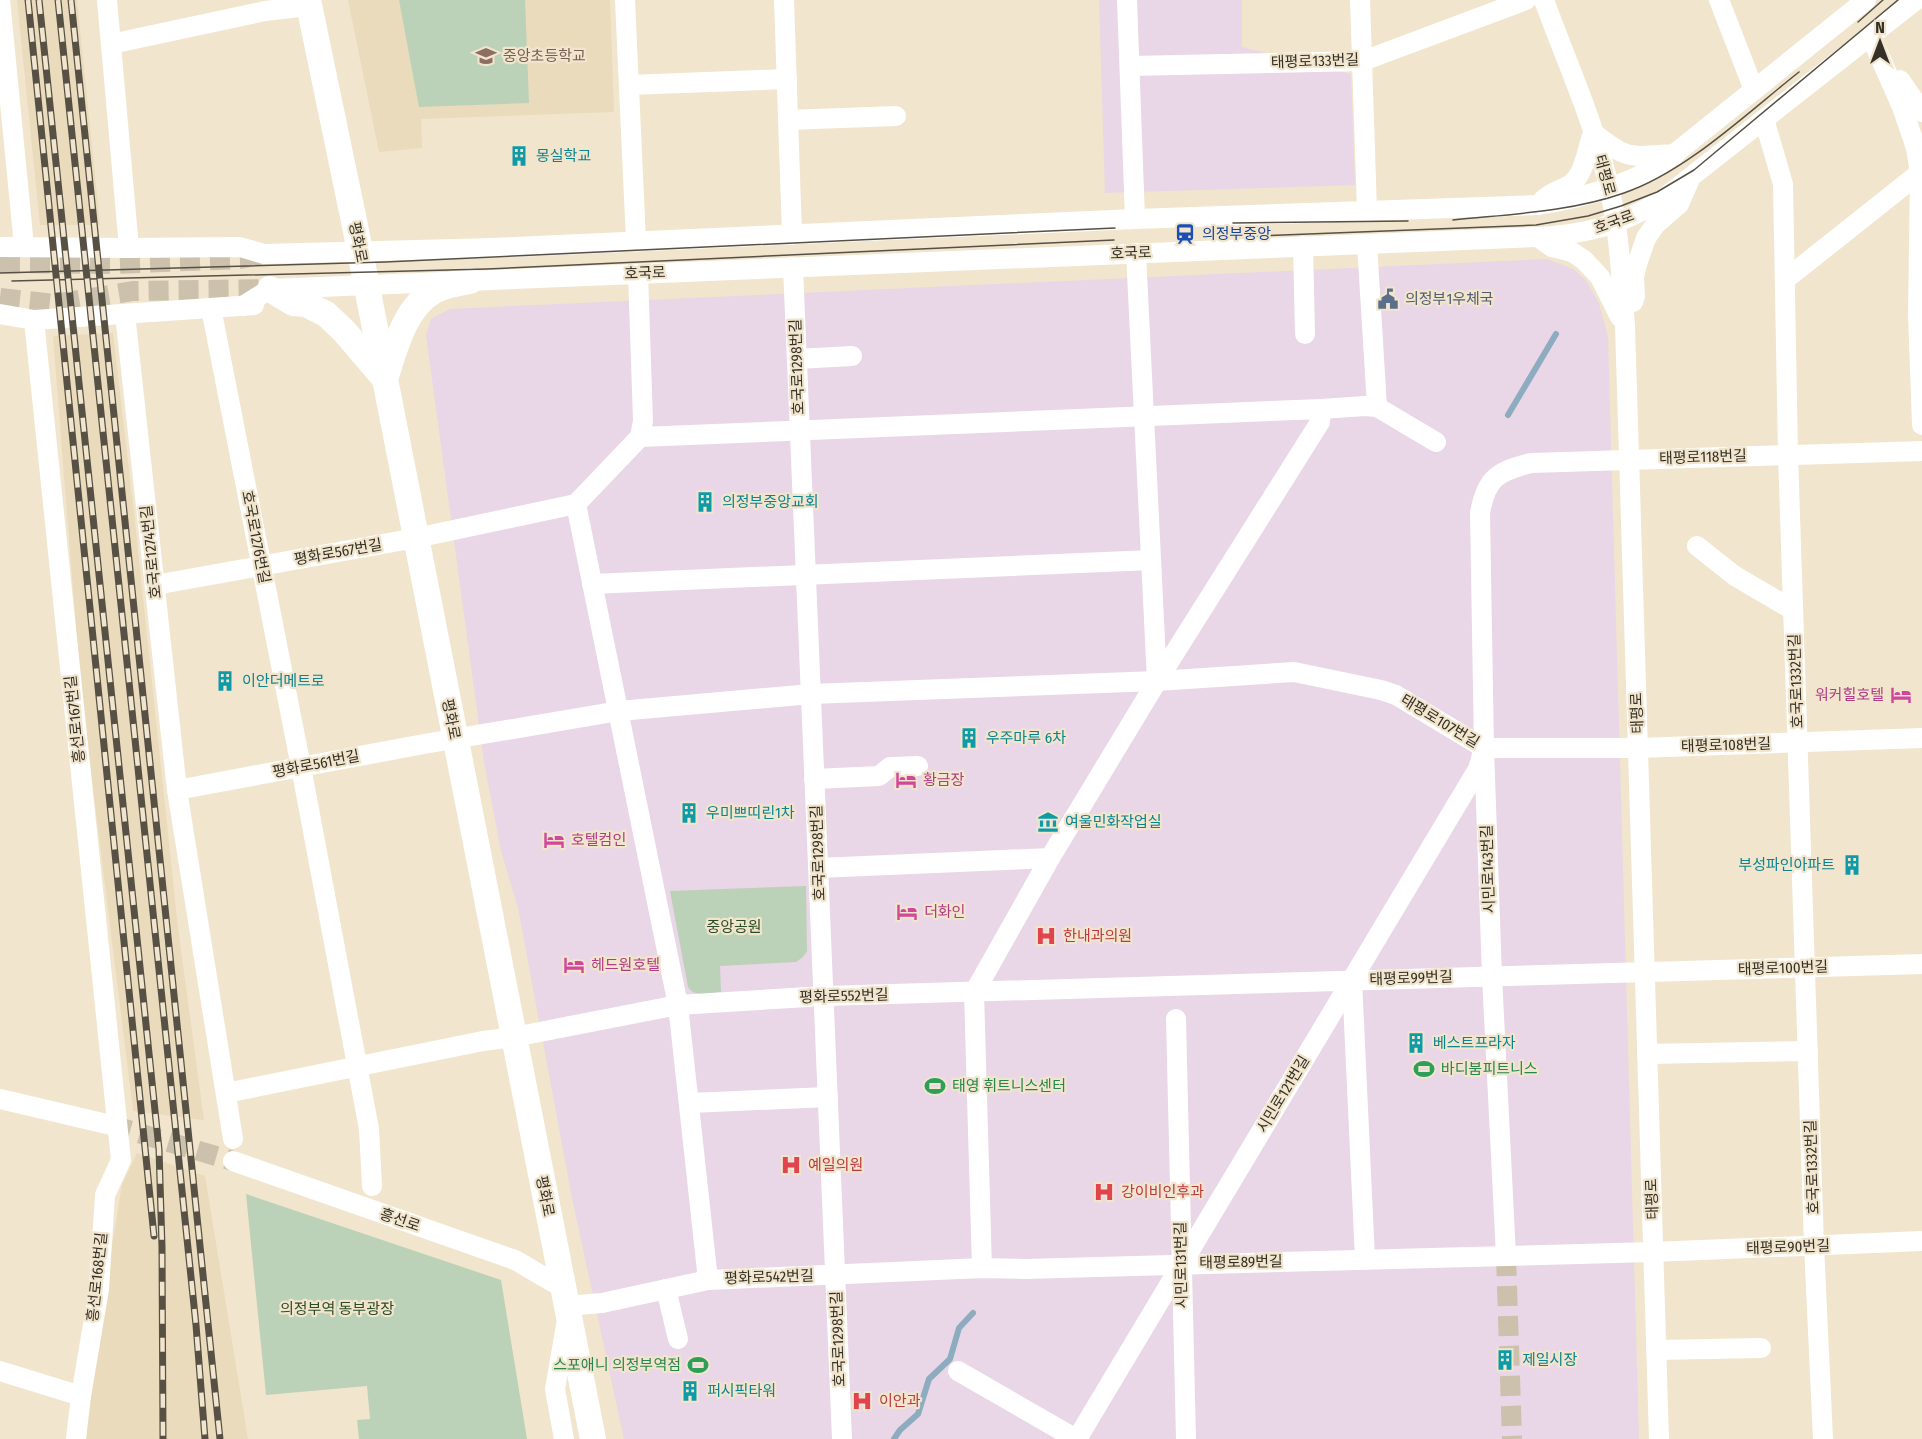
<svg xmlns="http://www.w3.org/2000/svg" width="1922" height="1439" font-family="'Fira Sans Condensed','Noto Sans KR',sans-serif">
<rect width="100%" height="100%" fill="#f1e5cd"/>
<g fill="#e9d6e6">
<polygon points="1099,0 1242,0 1242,47 1351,74 1355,185 1105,193"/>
<polygon points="1547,259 1573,269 1585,279 1599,303 1608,337 1639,1439 624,1439 572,1198 518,908 501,851 484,762 426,335 431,319 450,309"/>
</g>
<g fill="#e9dbbc">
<polygon points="17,0 77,0 100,225 40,225"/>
<polygon points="348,0 610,0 614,112 421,119 422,148 379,152"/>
<polygon points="113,333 134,512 178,928 204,1120 133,1111 81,691 53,336"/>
<polygon points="137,1153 205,1176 248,1439 84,1439 90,1381 122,1185"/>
</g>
<g fill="#bbd2b8">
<polygon points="399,0 525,0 529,103 419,107"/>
<path d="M806 886 807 951 803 957 796 962 720 966 721 992C710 993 695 998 688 987L670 891Z"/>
<polygon points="246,1194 501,1280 527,1439 359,1439 357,1420 370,1419 367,1386 266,1395"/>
</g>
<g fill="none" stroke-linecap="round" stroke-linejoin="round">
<g stroke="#8eacc0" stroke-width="6">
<polyline points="1508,415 1556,334"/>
<polyline points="894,1439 900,1430 918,1414 929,1379 950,1359 959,1328 973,1313"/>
</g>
<g stroke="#cbc1ac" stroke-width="20" stroke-dasharray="20 10" stroke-linecap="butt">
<polyline points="0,263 112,264 240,259 264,254"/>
<polyline points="0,298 55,304 133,291 270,289"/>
<polyline points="111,1125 233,1161"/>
<polyline points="1506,1256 1512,1439"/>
</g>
<g stroke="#fff" stroke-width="20">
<polyline points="0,0 24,246"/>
<polyline points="107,0 129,248"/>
<polyline points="625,0 636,241"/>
<polyline points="784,0 792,235"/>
<polyline points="1127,0 1135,219"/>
<polyline points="1360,0 1367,211"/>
<path d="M1544 0C1566 61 1597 128 1610 192 1620 235 1621 280 1625 325L1659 1439"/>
<polyline points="1719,0 1754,90"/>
<polyline points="1871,37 1902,107 1916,148 1920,173 1918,315 1922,425"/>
<polyline points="111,44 265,11 309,6"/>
<polyline points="1130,66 1363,61 1526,0"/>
<polyline points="1900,80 1922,112"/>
<polyline points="629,85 787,79"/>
<polyline points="1764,119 1783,184 1788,454 1814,1245 1823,1439"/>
<polyline points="788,120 896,116"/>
<path d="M1593 133C1608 143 1621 157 1641 156 1653 156 1663 153 1675 155"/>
<path d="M1543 200C1551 192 1562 190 1571 184 1585 174 1587 148 1593 133"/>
<polyline points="1538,237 1552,247 1572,252 1584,260 1600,277 1620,317"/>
<polyline points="1367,244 1377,407"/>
<polyline points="1303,246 1305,334"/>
<path d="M0 247 129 248 240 247 264 254 492 248 1135 219 1537 205C1582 198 1623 187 1663 163L1866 0"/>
<polyline points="1136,253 1157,681"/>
<polyline points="793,267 842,1439"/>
<polyline points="638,274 643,421 640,437"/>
<polyline points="1786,279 1922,171"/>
<polyline points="1633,302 1635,296 1634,277 1637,264 1646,238 1655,225 1679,204 1690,179"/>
<path d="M243 306 270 289 1538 237C1587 234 1618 226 1660 201L1916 0"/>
<polyline points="211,308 301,767 369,1129 372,1186"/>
<polyline points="0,314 34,320 254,305"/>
<polyline points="125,314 177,790 233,1139"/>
<polyline points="34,320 121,1160 105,1195 99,1289 81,1396 76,1439"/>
<polyline points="797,359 852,356"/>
<polyline points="576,504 678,1005 708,1280"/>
<polyline points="1697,546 1735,576 1793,610"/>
<polyline points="592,584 1151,560"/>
<polyline points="155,585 416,538 576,504 640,437 1321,409 1365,406 1377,407 1436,442"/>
<polyline points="814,779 879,776 890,767 918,766"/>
<polyline points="177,790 424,744 619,711 811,694 1157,681 1294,672 1381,690 1396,695 1484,748 1638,748 1922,738"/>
<polyline points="818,868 1050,858 1157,681 1320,422 1321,409"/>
<polyline points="1352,980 1365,1259"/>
<polyline points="1176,1019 1186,1439"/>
<polyline points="1647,1054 1808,1051"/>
<polyline points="226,1093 483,1041 514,1037 678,1005 824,996 1922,964"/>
<polyline points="0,1099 111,1125"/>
<polyline points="690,1103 828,1097"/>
<polyline points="233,1161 515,1260 563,1288"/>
<path d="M1506 1256 1492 976 1484 748 1480 513C1486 478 1498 471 1531 463L1922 451"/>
<polyline points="982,1268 974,993 1050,858"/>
<polyline points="666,1289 678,1339"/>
<polyline points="567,1306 602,1303 708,1280 982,1268 1025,1269 1653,1252 1922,1241"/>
<polyline points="1656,1350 1761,1348"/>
<polyline points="0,1371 81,1396"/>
<polyline points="958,1371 1076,1439"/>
<polyline points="564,1439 555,1389 567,1320"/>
<polyline points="1077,1439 1478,769 1482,755"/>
</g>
<g stroke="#fff" stroke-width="26">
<polyline points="308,0 354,221 593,1439"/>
<path d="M270 289 293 303 306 304 326 314 344 331 385 379C395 349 404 308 434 291 445 285 458 283 470 281"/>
</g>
<g stroke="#575145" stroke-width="1.5">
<polyline points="1858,22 1883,0"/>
<path d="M1453 220C1510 214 1570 212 1624 193 1686 172 1747 113 1799 72"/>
<polyline points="1233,223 1408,221"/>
<polyline points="1235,237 1536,225 1588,216 1621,206 1657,192 1694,170 1898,0"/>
<polyline points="0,273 385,262 1115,228"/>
<polyline points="12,281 487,269 1114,240"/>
</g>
<g stroke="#575145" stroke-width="7">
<g id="rail">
<polyline points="28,0 154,1236"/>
<polyline points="39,0 159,1149 162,1247 163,1439"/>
<polyline points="58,0 196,1325 205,1439"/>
<polyline points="71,0 220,1439"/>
</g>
</g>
<use href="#rail" stroke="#f1e5cd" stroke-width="4.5" stroke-dasharray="14" stroke-linecap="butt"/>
</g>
<defs>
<g id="school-bare" transform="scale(1.62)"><path d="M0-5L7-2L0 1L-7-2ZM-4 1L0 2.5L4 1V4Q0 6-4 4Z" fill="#8d6e63" stroke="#f1e5cd" stroke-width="2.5" paint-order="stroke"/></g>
<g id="building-bare" transform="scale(1.62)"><path d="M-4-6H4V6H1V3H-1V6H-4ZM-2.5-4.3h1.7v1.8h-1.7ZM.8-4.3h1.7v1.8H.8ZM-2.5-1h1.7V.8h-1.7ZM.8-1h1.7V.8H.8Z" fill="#0f9aa8" stroke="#f1e5cd" stroke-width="2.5" paint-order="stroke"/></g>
<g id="station-bare" transform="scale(1.62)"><path d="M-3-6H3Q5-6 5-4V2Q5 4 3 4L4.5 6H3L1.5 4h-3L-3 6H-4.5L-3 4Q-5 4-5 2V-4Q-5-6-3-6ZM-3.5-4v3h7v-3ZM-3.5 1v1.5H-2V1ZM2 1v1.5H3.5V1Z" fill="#1a4fb4" stroke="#f1e5cd" stroke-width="2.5" paint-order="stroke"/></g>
<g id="civic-bare" transform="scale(1.62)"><path d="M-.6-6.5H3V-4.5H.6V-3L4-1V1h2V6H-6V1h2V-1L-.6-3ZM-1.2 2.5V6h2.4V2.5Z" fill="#5c6f8a" stroke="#f1e5cd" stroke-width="2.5" paint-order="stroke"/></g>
<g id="hotel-bare" transform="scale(1.62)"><path d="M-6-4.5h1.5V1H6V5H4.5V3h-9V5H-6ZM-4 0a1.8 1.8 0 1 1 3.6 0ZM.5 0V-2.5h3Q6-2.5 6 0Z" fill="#d1479c" stroke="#f1e5cd" stroke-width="2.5" paint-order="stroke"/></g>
<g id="museum-bare" transform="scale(1.62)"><path d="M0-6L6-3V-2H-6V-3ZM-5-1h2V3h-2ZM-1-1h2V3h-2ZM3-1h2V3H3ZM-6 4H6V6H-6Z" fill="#0f9aa8" stroke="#f1e5cd" stroke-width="2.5" paint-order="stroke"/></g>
<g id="hospital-bare" transform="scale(1.62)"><path d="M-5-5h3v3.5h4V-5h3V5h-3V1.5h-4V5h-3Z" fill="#e0444e" stroke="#f1e5cd" stroke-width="2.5" paint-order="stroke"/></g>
<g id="stadium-bare" transform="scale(1.62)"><path d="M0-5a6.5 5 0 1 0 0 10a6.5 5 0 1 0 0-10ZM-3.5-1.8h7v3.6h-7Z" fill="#2e9e5b" stroke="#f1e5cd" stroke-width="2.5" paint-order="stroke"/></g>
</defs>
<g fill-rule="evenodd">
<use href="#school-bare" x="486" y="56"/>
<use href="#building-bare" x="519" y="156"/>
<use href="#station-bare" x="1185" y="234"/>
<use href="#civic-bare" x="1388" y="299"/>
<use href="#building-bare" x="705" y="502"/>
<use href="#building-bare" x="225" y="681"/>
<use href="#hotel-bare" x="1901" y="695"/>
<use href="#building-bare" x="969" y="738"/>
<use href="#hotel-bare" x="906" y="780"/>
<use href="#building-bare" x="689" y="813"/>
<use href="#museum-bare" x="1048" y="822"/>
<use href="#hotel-bare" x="554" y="840"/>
<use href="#building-bare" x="1852" y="865"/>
<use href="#hotel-bare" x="907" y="912"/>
<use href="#hospital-bare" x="1046" y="936"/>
<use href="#hotel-bare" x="574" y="965"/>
<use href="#building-bare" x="1416" y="1043"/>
<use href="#stadium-bare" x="1424" y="1069"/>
<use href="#stadium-bare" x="935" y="1086"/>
<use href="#hospital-bare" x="791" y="1165"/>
<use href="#hospital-bare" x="1104" y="1192"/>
<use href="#building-bare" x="1505" y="1360"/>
<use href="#stadium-bare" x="698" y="1365"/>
<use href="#building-bare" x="690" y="1391"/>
<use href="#hospital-bare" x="862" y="1401"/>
</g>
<g text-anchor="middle" stroke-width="4.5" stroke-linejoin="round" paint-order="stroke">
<g font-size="15" fill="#785e54" stroke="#f1e5cd" text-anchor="start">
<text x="503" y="61">중앙초등학교</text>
</g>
<g font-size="15" fill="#343026" stroke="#f1e5cd">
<text transform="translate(1315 61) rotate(-2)" y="5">태평로133번길</text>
<text transform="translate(1605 175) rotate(75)" y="5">태평로</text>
<text transform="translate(1614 222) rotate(-20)" y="5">호국로</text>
<text transform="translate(358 242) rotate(79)" y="5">평화로</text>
<text transform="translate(1131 253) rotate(-2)" y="5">호국로</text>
<text transform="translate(645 273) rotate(-2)" y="5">호국로</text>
<text transform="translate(797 367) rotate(-92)" y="5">호국로1298번길</text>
<text transform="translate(1703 457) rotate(-2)" y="5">태평로118번길</text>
<text transform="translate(256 537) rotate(79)" y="5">호국로1276번길</text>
<text transform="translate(151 552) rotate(-96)" y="5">호국로1274번길</text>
<text transform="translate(338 552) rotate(-10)" y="5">평화로567번길</text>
<text transform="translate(1796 681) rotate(-92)" y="5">호국로1332번길</text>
<text transform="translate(1637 713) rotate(-92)" y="5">태평로</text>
<text transform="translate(75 719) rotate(-96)" y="5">흥선로167번길</text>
<text transform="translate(451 719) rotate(79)" y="5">평화로</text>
<text transform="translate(1440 721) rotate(31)" y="5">태평로107번길</text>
<text transform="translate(1726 745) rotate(-2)" y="5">태평로108번길</text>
<text transform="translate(316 764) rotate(-11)" y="5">평화로561번길</text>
<text transform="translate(818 853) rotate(-92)" y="5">호국로1298번길</text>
<text transform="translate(1488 869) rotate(-92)" y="5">시민로143번길</text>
<text transform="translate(1783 968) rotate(-2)" y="5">태평로100번길</text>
<text transform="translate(1411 978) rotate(-2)" y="5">태평로99번길</text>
<text transform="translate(844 996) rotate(-2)" y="5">평화로552번길</text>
<text transform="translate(1283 1094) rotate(-59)" y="5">시민로121번길</text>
<text transform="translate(1812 1167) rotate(-92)" y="5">호국로1332번길</text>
<text transform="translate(545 1196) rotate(79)" y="5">평화로</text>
<text transform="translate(1652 1199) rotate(-92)" y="5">태평로</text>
<text transform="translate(400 1220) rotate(19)" y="5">흥선로</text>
<text transform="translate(1788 1247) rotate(-2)" y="5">태평로90번길</text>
<text transform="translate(1241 1262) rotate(-1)" y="5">태평로89번길</text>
<text transform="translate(1181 1265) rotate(-91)" y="5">시민로131번길</text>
<text transform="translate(97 1277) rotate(-84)" y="5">흥선로168번길</text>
<text transform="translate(769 1277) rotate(-2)" y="5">평화로542번길</text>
<text transform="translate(838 1339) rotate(-92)" y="5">호국로1298번길</text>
</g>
<g font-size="15" fill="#0d838f" stroke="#f1e5cd" text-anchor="start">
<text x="536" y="161">몽실학교</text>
<text x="722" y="507">의정부중앙교회</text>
<text x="242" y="686">이안더메트로</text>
<text x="986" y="743">우주마루 6차</text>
<text x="706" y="818">우미쁘띠린1차</text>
<text x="1065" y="827">여울민화작업실</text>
<text x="1835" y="870" text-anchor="end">부성파인아파트</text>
<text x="1433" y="1048">베스트프라자</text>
<text x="1522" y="1365">제일시장</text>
<text x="707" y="1396">퍼시픽타워</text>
</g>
<g font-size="15" fill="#164399" stroke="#f1e5cd" text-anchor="start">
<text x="1202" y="239">의정부중앙</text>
</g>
<g font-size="15" fill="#4e5e75" stroke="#f1e5cd" text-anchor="start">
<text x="1405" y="304">의정부1우체국</text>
</g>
<g font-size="15" fill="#b23c85" stroke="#f1e5cd" text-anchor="start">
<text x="1884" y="700" text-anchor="end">워커힐호텔</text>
<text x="923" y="785">황금장</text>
<text x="571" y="845">호텔컴인</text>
<text x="924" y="917">더화인</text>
<text x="591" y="970">헤드원호텔</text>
</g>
<g font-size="15" fill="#2a4c26" stroke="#f1e5cd">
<text x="734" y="932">중앙공원</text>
<text x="337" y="1314">의정부역 동부광장</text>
</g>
<g font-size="15" fill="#be3a42" stroke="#f1e5cd" text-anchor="start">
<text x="1063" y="941">한내과의원</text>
<text x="808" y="1170">예일의원</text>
<text x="1121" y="1197">강이비인후과</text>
<text x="879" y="1406">이안과</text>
</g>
<g font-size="15" fill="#27864d" stroke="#f1e5cd" text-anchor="start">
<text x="1441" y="1074">바디붐피트니스</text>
<text x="952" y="1091">태영 휘트니스센터</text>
<text x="681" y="1370" text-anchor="end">스포애니 의정부역점</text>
</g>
</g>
<g transform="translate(1880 42)" stroke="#f1e5cd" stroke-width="4.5" paint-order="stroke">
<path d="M0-4.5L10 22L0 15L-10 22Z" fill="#343026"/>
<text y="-9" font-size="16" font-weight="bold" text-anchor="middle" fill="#343026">N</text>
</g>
</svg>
